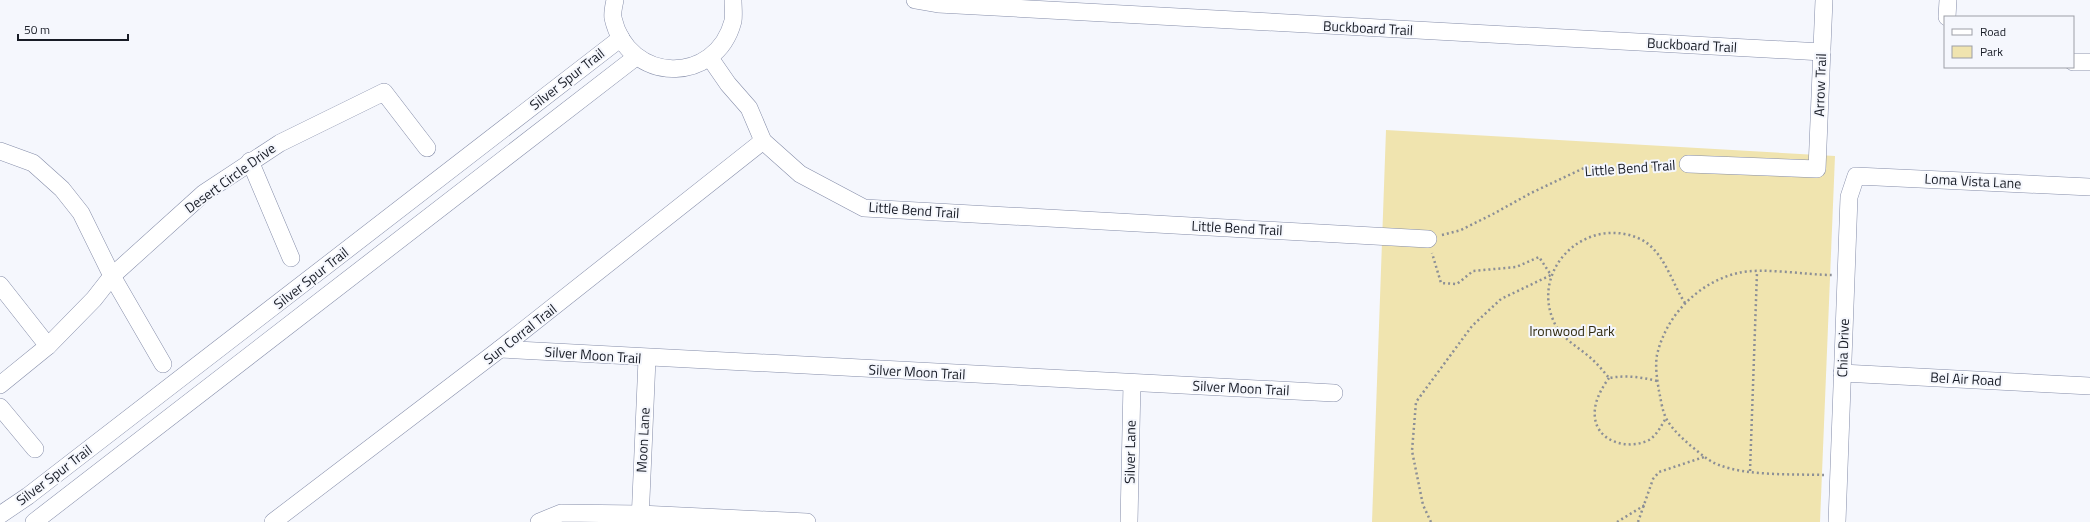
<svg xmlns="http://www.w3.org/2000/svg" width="2090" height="522" font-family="'Titillium Web',sans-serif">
<rect width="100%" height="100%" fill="#f5f7fd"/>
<polygon fill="#f0e4af" points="1386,130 1835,156 1820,522 1372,522"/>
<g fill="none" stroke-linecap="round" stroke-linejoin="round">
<g stroke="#858da9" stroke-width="18">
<g id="minor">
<path d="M615 0C614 5 612 13 613 18 628 84 716 86 733 21 734 15 733 7 733 0"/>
<polyline points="915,0 938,4 1822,52"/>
<polyline points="1947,17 1948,0"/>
<polyline points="710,58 728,84 749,108 763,141 800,174 864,208 1428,239"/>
<polyline points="2073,62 2090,62"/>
<polyline points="0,151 33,163 62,189 81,213 112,276 163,364"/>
<polyline points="250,161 291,258"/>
<polyline points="1688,164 1817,169 1824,0"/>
<polyline points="0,285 48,346"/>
<polyline points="500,349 1334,393"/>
<polyline points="1842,373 2090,386"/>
<polyline points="0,385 48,346 94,299 112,276 204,193 280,143 384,92 427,148"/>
<polyline points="0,407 35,449"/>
<polyline points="0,515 28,496 621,38"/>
<polyline points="34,522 636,57"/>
<polyline points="273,522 500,349 763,141"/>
<polyline points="539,522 561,513 640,514 807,522"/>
<polyline points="640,522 647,359"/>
<polyline points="1129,522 1132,383"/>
<polyline points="1837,522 1849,197 1856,176 2090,187"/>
</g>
</g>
<g stroke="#8c8f96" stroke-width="2.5" stroke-dasharray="2 3" stroke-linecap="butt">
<polyline points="1442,235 1461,230 1493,214 1531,193 1584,168 1674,166"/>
<path d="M1609 378C1601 389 1593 403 1595 418 1598 443 1630 450 1649 440 1657 435 1661 426 1666 418"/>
<path d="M1657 381C1641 377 1626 375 1609 378 1605 373 1600 367 1595 362 1581 348 1562 340 1554 322 1530 269 1585 216 1638 238 1664 249 1671 282 1685 303"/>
<polyline points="1750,471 1757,272"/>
<path d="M1824 475C1793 474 1747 476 1719 465 1708 461 1700 453 1691 446 1682 438 1673 430 1667 420 1662 411 1661 400 1659 391 1657 379 1655 366 1657 355 1666 315 1699 282 1738 273 1762 267 1806 275 1832 275"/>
<polyline points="1431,522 1423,505 1412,451 1416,402 1472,326 1501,299 1551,275 1539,257 1516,267 1473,271 1457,284 1441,283 1432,253"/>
<polyline points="1617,522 1645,505"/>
<polyline points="1638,522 1653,479 1659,472 1704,457"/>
</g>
<use href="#minor" stroke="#fff" stroke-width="17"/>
</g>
<g text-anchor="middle" stroke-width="4" stroke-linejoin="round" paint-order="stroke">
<g font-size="14" fill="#181c26" stroke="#f5f7fd">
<text transform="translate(1368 28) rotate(3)" y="5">Buckboard Trail</text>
<text transform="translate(1692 45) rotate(3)" y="5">Buckboard Trail</text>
<text transform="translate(567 79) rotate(-38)" y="5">Silver Spur Trail</text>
<text transform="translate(1820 85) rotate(-88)" y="5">Arrow Trail</text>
<text transform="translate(1630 168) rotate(-4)" y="5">Little Bend Trail</text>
<text transform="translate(230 178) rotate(-36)" y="5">Desert Circle Drive</text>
<text transform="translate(1973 181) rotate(3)" y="5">Loma Vista Lane</text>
<text transform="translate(914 210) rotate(4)" y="5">Little Bend Trail</text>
<text transform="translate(1237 228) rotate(3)" y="5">Little Bend Trail</text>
<text transform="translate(311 278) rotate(-38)" y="5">Silver Spur Trail</text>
<text transform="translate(520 334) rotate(-38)" y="5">Sun Corral Trail</text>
<text transform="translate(1843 348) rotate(-88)" y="5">Chia Drive</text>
<text transform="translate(593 355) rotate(4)" y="5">Silver Moon Trail</text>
<text transform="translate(917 372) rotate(3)" y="5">Silver Moon Trail</text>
<text transform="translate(1966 379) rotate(3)" y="5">Bel Air Road</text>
<text transform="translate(1241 388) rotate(3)" y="5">Silver Moon Trail</text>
<text transform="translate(643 440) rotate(-87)" y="5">Moon Lane</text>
<text transform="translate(1130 452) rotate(-89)" y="5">Silver Lane</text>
<text transform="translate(54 475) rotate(-37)" y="5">Silver Spur Trail</text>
</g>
<g font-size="14" fill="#302a10" stroke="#f5f7fd">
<text x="1572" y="336">Ironwood Park</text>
</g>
</g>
<rect x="1944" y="16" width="130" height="52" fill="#f5f7fd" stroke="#9d9fa7"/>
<rect x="1952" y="29" width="20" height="6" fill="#ffffff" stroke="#9d9fa7"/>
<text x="1980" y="36" font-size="12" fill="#181c26">Road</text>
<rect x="1952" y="46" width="20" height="12" fill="#f0e4af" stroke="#9d9fa7"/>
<text x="1980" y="56" font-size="12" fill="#181c26">Park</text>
<path d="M18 34v6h110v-6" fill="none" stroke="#181c26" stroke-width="2"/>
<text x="24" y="34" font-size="12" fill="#181c26" stroke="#f5f7fd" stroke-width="3" paint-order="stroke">50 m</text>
</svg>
